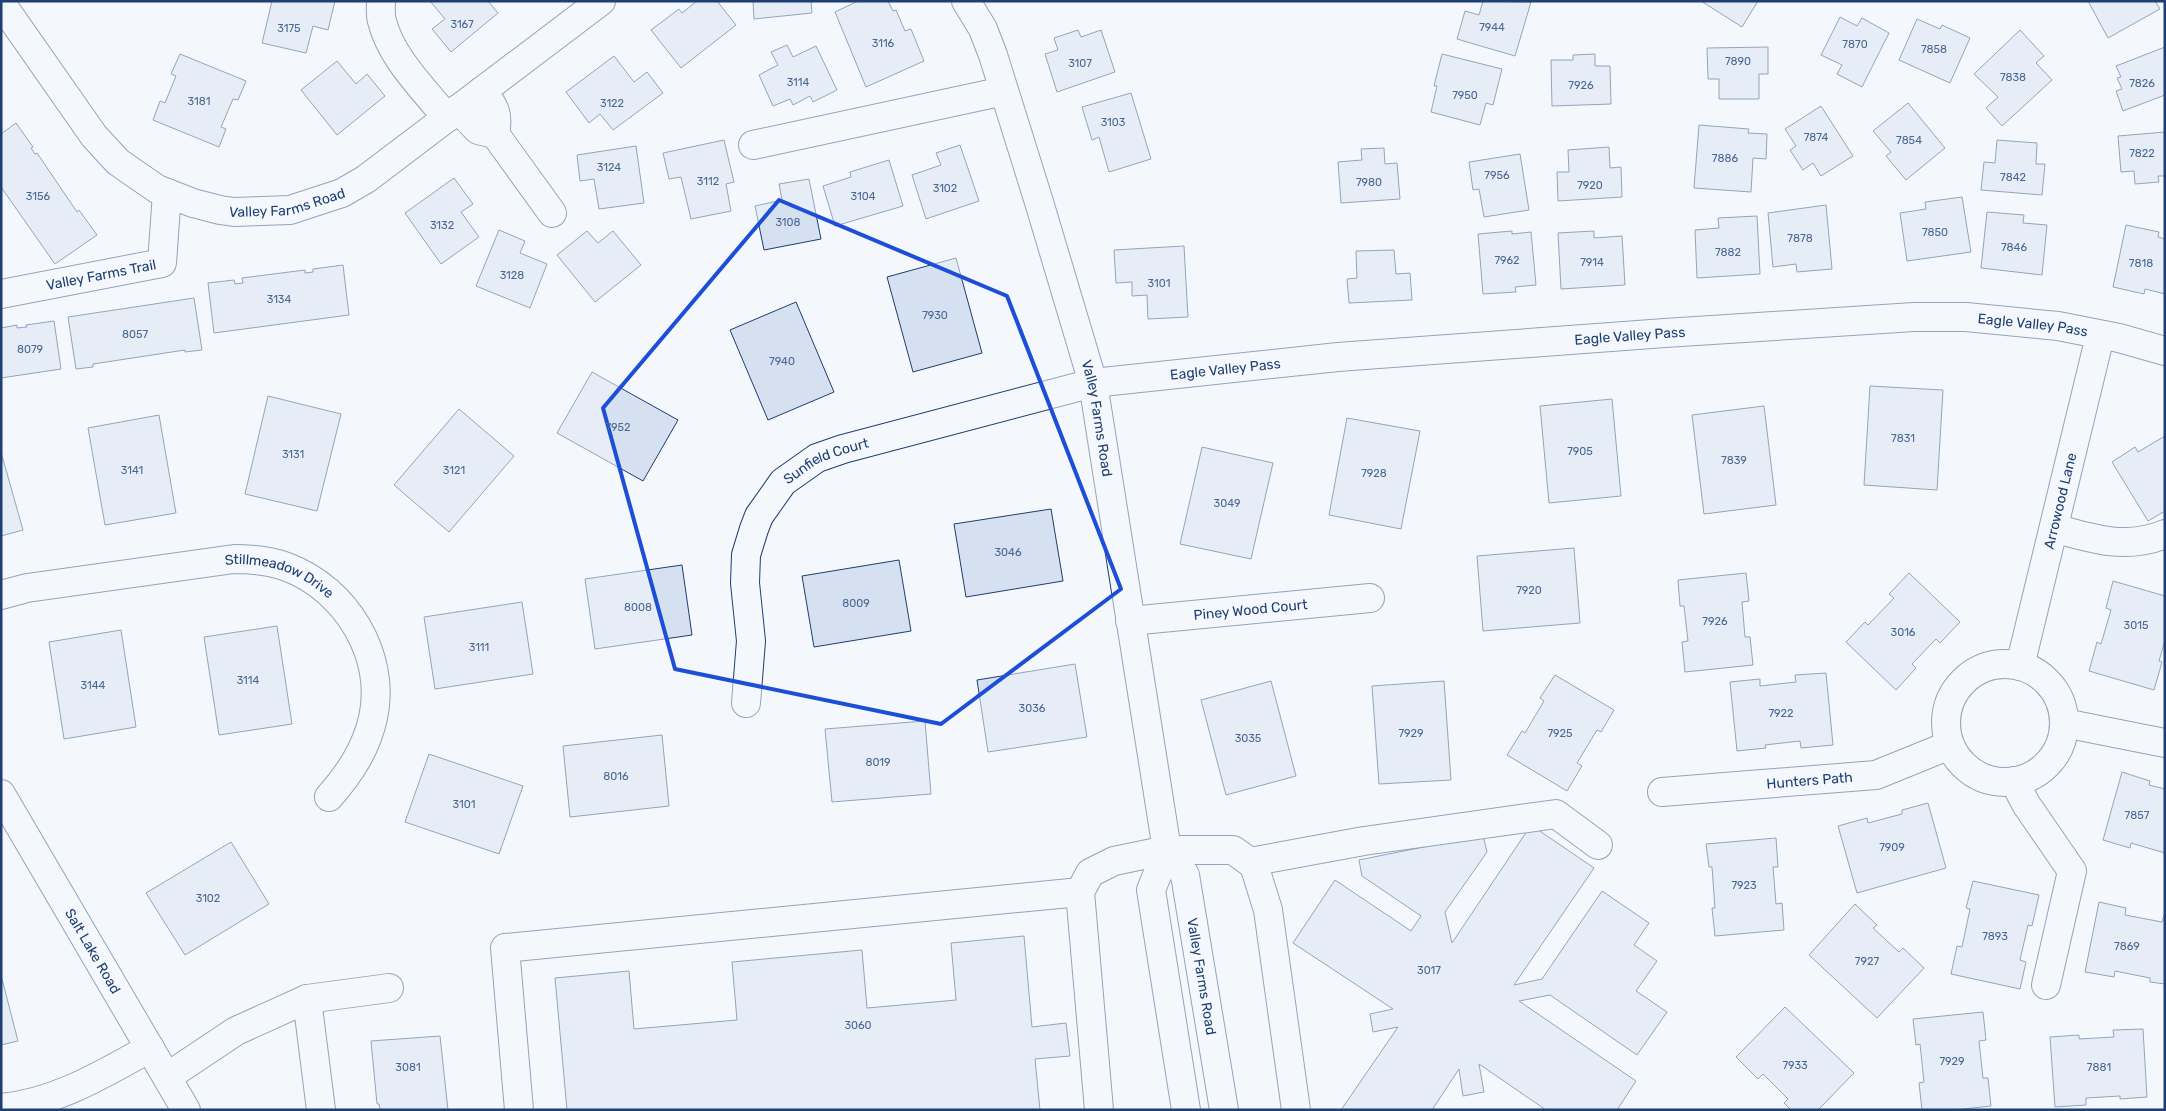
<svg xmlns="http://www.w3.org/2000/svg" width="2166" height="1111" font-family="Rubik,sans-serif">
<rect width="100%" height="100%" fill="#f4f7fb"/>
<g fill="#d5e0f0" stroke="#1d3f73">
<polygon points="272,1 335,1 328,30 313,26 306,53 262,43"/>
<polygon points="430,1 488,1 498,13 451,52 432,29 445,19"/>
<polygon points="697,1 717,1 736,25 681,68 651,30 679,9 682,13"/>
<polygon points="753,1 811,1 812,13 754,19"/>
<polygon points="858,1 888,1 893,11 896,10 905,31 911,29 924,61 866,87 835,12"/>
<polygon points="1483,1 1531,2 1515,56 1457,39 1465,11 1479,15"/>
<polygon points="1701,1 1758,1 1742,27"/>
<polygon points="2088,1 2155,1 2160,9 2108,38"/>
<polygon points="1840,17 1857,26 1862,18 1889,33 1862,87 1837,74 1842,65 1821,55"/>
<polygon points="1917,19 1940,29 1942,25 1970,38 1950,83 1899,60"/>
<polygon points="1078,30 1081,37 1101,30 1115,72 1057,92 1045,54 1058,50 1054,38"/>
<polygon points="2020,30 2044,56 2036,63 2052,80 2002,126 1986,108 1998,97 1974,74"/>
<polygon points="787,45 793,57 816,46 837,90 813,102 810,96 793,105 790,99 773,106 759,75 778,65 771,52"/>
<polygon points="1768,47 1768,74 1759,74 1759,99 1719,99 1719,79 1708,79 1707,48"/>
<polygon points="2165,47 2165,95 2123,111 2116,91 2122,89 2117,78 2121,77 2116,66"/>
<polygon points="180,54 246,81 238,100 233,99 221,127 226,129 219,147 153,120 160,101 165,103 176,76 171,74"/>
<polygon points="1442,54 1502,69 1493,105 1486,103 1480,125 1431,112 1437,86 1434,86"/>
<polygon points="1595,54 1595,66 1610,66 1611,104 1552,106 1551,60 1573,60 1573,55"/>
<polygon points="614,56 634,82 647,72 663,93 613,130 600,114 589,123 566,92"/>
<polygon points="337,61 356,84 367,74 385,96 337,135 301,90"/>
<polygon points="1131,93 1151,159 1109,172 1099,137 1092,140 1082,107"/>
<polygon points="1908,103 1945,148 1906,180 1886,156 1891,152 1873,131"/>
<polygon points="1821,106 1853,156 1821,176 1813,163 1803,170 1790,150 1796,146 1785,129"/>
<polygon points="16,123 33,147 31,148 35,154 37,153 77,212 79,210 97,235 55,264 1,187 1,134"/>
<polygon points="1699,125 1749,129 1748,133 1767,134 1766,159 1753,158 1751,192 1694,188"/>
<polygon points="2165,132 2165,176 2158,176 2159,182 2135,184 2134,171 2121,172 2118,136"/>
<polygon points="724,140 734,182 726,184 731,211 691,219 681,177 669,179 663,153"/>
<polygon points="1997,140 2037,143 2036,164 2045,164 2042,195 1981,190 1984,162 1995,163"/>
<polygon points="960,145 979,201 926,219 912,175 941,165 936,153"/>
<polygon points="636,146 644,203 599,209 594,179 580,181 577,155"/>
<polygon points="1609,147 1610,168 1621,167 1622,197 1558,201 1557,172 1569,172 1568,150"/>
<polygon points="1384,148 1385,164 1397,163 1400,199 1341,203 1338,162 1362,160 1361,149"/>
<polygon points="1520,154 1529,210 1484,217 1479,189 1473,190 1469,162"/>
<polygon points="889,160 903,206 835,226 823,186 851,177 850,172"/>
<polygon points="454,178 473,204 461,212 479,237 441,264 405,213"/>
<polygon points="809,179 821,239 764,250 755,206 782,200 779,184"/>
<polygon points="1962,197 1971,252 1907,261 1900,213 1926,209 1925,202"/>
<polygon points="1826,205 1832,269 1797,272 1796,264 1773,267 1768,213"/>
<polygon points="1987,212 2024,215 2023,223 2047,225 2042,275 1981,268"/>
<polygon points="1757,216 1760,274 1697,278 1695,230 1719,228 1718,218"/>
<polygon points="2126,225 2159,232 2158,237 2165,239 2165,294 2145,289 2144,294 2113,287"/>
<polygon points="499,230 525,241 520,253 547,264 530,308 476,286"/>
<polygon points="587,231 598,243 613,231 641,265 595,302 557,255"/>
<polygon points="1512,231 1512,234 1531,232 1536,285 1515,287 1516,292 1483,294 1478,234"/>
<polygon points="1594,231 1594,238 1622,236 1625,285 1561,289 1558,233"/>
<polygon points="1184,246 1188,317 1148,319 1147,295 1132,296 1132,282 1116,283 1114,250"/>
<polygon points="1394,250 1396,274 1410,273 1412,300 1349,303 1347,279 1357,278 1356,251"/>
<polygon points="956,258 982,353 913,372 887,277"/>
<polygon points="343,265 349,315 214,333 208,283 234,280 235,284 243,283 242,278 305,270 305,273 313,272 313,269"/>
<polygon points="194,298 202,350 185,352 185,350 93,364 93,367 76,369 68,317"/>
<polygon points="796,302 834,392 768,420 730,330"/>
<polygon points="54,321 61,369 1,378 1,328 17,325 17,328 27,327 26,325"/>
<polygon points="592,372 678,420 643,481 557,433"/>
<polygon points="1870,386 1943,390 1937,490 1864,485"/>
<polygon points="268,396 341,414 317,511 245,494"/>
<polygon points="1612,399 1621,496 1549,503 1540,406"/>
<polygon points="1764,406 1776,505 1704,514 1692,415"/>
<polygon points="459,409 514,456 449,532 394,485"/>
<polygon points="159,415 176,513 105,525 88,428"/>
<polygon points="1347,418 1420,431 1401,529 1329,515"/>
<polygon points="2165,436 2165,511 2148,521 2112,462 2135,447 2138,452"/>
<polygon points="1202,447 1273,463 1251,559 1180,544"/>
<polygon points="1,452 23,530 1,536"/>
<polygon points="1051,509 1063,581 966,597 954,524"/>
<polygon points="1574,548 1580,623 1483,631 1477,556"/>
<polygon points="899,560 911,631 814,647 802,576"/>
<polygon points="682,565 692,635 595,649 585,579"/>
<polygon points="1746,573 1749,601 1742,602 1745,637 1750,637 1753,665 1685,672 1682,642 1688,641 1684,606 1680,606 1678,580"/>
<polygon points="1909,573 1960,622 1940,643 1936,639 1912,664 1916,668 1896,690 1846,642 1865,622 1868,625 1894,598 1889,594"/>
<polygon points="2113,581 2165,596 2165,640 2159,661 2162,662 2154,690 2089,671 2097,642 2101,644 2111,610 2106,608"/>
<polygon points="522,602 533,674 435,689 424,617"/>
<polygon points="277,626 292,724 219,735 204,637"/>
<polygon points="121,630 136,727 64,739 49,642"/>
<polygon points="1075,664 1087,737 988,752 977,680"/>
<polygon points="1826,673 1833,745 1801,748 1800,741 1765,745 1766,748 1737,751 1730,682 1760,679 1760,686 1796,682 1795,675"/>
<polygon points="1555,675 1614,710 1601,732 1597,730 1577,763 1582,766 1567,791 1507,755 1522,731 1525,733 1544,701 1540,698"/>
<polygon points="1271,681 1296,776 1226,795 1201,700"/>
<polygon points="1444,681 1451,780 1379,784 1372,686"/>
<polygon points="925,721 931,794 832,802 825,729"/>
<polygon points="662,735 669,806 570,817 563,746"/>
<polygon points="429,754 523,786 499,854 405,822"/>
<polygon points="2122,772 2150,781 2149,785 2165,789 2165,853 2131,843 2130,848 2103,840"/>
<polygon points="1928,803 1946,868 1857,893 1838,826 1867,818 1868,823 1902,814 1902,810"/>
<polygon points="1531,825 1594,868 1514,985 1542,979 1602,891 1649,923 1634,945 1657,961 1636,991 1667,1012 1637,1055 1550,995 1519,1001 1636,1081 1617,1110 1546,1110 1479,1064 1484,1092 1463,1096 1459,1069 1432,1110 1341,1110 1398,1027 1373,1032 1370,1014 1393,1009 1293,943 1335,880 1411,931 1421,916 1362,876 1359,860 1483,835 1487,852 1445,912 1452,943"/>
<polygon points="1776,838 1778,867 1773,867 1776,904 1782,903 1784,930 1715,936 1712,908 1715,908 1712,867 1709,867 1706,844"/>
<polygon points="231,842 269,904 185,955 146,893"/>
<polygon points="1973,881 2039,895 2032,926 2028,925 2020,960 2026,962 2020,989 1951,974 1957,946 1962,947 1970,909 1966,908"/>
<polygon points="2099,902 2126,908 2125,915 2162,922 2165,912 2165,984 2150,982 2150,978 2115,971 2114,977 2085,972"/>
<polygon points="1855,904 1877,925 1873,928 1899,952 1903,948 1924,968 1877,1018 1809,955"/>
<polygon points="1024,936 1032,1027 1066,1023 1070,1056 1035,1059 1040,1110 567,1110 555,978 629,971 634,1029 737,1020 732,962 862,950 867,1008 956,1000 951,943"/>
<polygon points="1,975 18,1041 1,1045"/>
<polygon points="1785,1007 1854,1073 1818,1110 1791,1110 1784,1103 1788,1099 1763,1074 1758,1079 1736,1057"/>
<polygon points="1983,1012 1986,1040 1979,1041 1983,1078 1988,1078 1991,1106 1954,1110 1922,1110 1919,1083 1924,1082 1920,1044 1916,1045 1913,1019"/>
<polygon points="2143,1029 2147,1097 2120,1099 2120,1096 2086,1098 2086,1105 2055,1107 2050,1037 2079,1035 2079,1039 2114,1037 2113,1030"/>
<polygon points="440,1036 448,1110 380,1110 379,1104 377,1104 371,1041"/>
</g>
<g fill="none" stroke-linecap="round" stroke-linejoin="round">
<g stroke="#1d3f73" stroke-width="30">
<g id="minor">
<path d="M381 1C381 7 380 15 382 21 391 58 424 89 447 118"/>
<path id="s1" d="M966 1 983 29 993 55 1039 202 1093 383 1167 850 1185 875 1224 1110"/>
<path id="s2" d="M1 3 94 136 118 162 157 189 193 203 220 210 234 212 290 210 342 193 366 179 601 1"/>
<path d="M482 91C495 107 499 114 495 134"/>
<polyline points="458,109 478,130 495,134 552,213"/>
<polyline points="753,145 1004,91"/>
<path id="s3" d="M1 294 162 263 167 193"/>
<path d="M2054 528C2092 539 2127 550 2165 534"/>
<path id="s4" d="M1 595 27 588 234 559C251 559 271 561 287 567 346 589 387 656 373 718 366 749 350 773 329 797"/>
<path id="s5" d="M1130 621 1370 598"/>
<circle cx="2005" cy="723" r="59"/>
<path id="s6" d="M2020 666 2100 336"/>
<path id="s7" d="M746 703 751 641 745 583 746 555 754 529 759 516 783 482 817 458 843 449 1093 383 1338 357 1665 333 1914 317H1966L2058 326 2119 338 2165 351"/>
<polyline points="2064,723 2165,743"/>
<polyline points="2014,781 2026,804 2072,871 2046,985"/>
<path id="s8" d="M1662 792 1876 775 1950 745"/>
<path id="s9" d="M1 794 186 1110"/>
<polyline points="1167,850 1151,890 1186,1110"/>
<polyline points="1250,862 1364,841 1556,814 1598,845"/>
<polyline points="307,999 321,1110"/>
<polyline points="167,1077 236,1031 307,999 389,988"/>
<path d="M1 1108C56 1103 103 1074 150 1048"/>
<polyline points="519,1110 505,948 1080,892"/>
<polyline points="1099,1110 1080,892 1090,873 1114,861 1167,850 1233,850 1254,865 1268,910 1296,1110"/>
</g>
</g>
<use href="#minor" stroke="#f4f7fb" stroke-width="28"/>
</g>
<path d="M0 0H2166V1111H0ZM779 200 1007 296 1121 589 941 724 675 669 603 408Z" fill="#f4f7fb" fill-opacity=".55" fill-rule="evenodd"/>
<path fill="none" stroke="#1d4ed8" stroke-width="4" stroke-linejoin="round" d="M779 200 1007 296 1121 589 941 724 675 669 603 408Z"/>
<g text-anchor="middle" stroke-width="4" stroke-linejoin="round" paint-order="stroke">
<g font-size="11" fill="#4b6792">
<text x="462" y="28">3167</text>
<text x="1492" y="31">7944</text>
<text x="289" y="32">3175</text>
<text x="883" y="47">3116</text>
<text x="1855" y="48">7870</text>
<text x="1934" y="53">7858</text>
<text x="1738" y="65">7890</text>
<text x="1080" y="67">3107</text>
<text x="2013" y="81">7838</text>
<text x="798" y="86">3114</text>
<text x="2142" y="87">7826</text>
<text x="1581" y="89">7926</text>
<text x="1465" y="99">7950</text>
<text x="199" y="105">3181</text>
<text x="612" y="107">3122</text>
<text x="1113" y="126">3103</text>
<text x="1816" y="141">7874</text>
<text x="1909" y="144">7854</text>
<text x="2142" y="157">7822</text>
<text x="1725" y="162">7886</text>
<text x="609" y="171">3124</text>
<text x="1497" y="179">7956</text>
<text x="2013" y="181">7842</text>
<text x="708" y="185">3112</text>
<text x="1369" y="186">7980</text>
<text x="1590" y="189">7920</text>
<text x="945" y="192">3102</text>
<text x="38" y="200">3156</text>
<text x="863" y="200">3104</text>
<text x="788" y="226">3108</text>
<text x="442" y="229">3132</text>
<text x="1935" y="236">7850</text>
<text x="1800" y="242">7878</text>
<text x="2014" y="251">7846</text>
<text x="1728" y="256">7882</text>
<text x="1507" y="264">7962</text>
<text x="1592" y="266">7914</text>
<text x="2141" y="267">7818</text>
<text x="512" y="279">3128</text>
<text x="1159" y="287">3101</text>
<text x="279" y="303">3134</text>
<text x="935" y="319">7930</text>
<text x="135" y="338">8057</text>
<text x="30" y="353">8079</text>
<text x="782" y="365">7940</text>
<text x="618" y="431">7952</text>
<text x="1903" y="442">7831</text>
<text x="1580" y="455">7905</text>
<text x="293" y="458">3131</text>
<text x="1734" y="464">7839</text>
<text x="132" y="474">3141</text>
<text x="454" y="474">3121</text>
<text x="1374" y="477">7928</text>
<text x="1227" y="507">3049</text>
<text x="1008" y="556">3046</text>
<text x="1529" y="594">7920</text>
<text x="856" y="607">8009</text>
<text x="638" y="611">8008</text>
<text x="1715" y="625">7926</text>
<text x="2136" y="629">3015</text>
<text x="1903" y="636">3016</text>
<text x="479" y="651">3111</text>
<text x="248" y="684">3114</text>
<text x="93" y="689">3144</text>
<text x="1032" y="712">3036</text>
<text x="1781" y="717">7922</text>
<text x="1411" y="737">7929</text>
<text x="1560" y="737">7925</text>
<text x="1248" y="742">3035</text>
<text x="878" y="766">8019</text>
<text x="616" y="780">8016</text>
<text x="464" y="808">3101</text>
<text x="2137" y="819">7857</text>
<text x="1892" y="851">7909</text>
<text x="1744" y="889">7923</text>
<text x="208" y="902">3102</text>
<text x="1995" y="940">7893</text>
<text x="2127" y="950">7869</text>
<text x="1867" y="965">7927</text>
<text x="1429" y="974">3017</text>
<text x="858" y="1029">3060</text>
<text x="1952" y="1065">7929</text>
<text x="1795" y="1069">7933</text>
<text x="408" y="1071">3081</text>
<text x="2099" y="1071">7881</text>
</g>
<g font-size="14" fill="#1d3f73" stroke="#f4f7fb">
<text dy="5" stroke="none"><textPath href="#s2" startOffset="380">Valley Farms Road</textPath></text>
<text dy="5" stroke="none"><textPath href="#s3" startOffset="102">Valley Farms Trail</textPath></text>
<text dy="5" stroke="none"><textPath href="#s7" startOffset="1502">Eagle Valley Pass</textPath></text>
<text dy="5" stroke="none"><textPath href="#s7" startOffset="1098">Eagle Valley Pass</textPath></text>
<text dy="5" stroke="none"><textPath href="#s7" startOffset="692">Eagle Valley Pass</textPath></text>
<text dy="5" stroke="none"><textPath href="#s1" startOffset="439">Valley Farms Road</textPath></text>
<text dy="5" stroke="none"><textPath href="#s7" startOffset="280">Sunfield Court</textPath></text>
<text dy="5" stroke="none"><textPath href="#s6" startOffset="170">Arrowood Lane</textPath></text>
<text dy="5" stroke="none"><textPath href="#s4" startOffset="285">Stillmeadow Drive</textPath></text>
<text dy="5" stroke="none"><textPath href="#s5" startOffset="121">Piney Wood Court</textPath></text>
<text dy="5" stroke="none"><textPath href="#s8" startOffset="148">Hunters Path</textPath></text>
<text dy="5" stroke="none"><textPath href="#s9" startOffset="182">Salt Lake Road</textPath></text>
<text dy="5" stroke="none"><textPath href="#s1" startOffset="1010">Valley Farms Road</textPath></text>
</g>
</g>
<rect width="2166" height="1111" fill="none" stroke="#1d3f73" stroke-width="5"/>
</svg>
